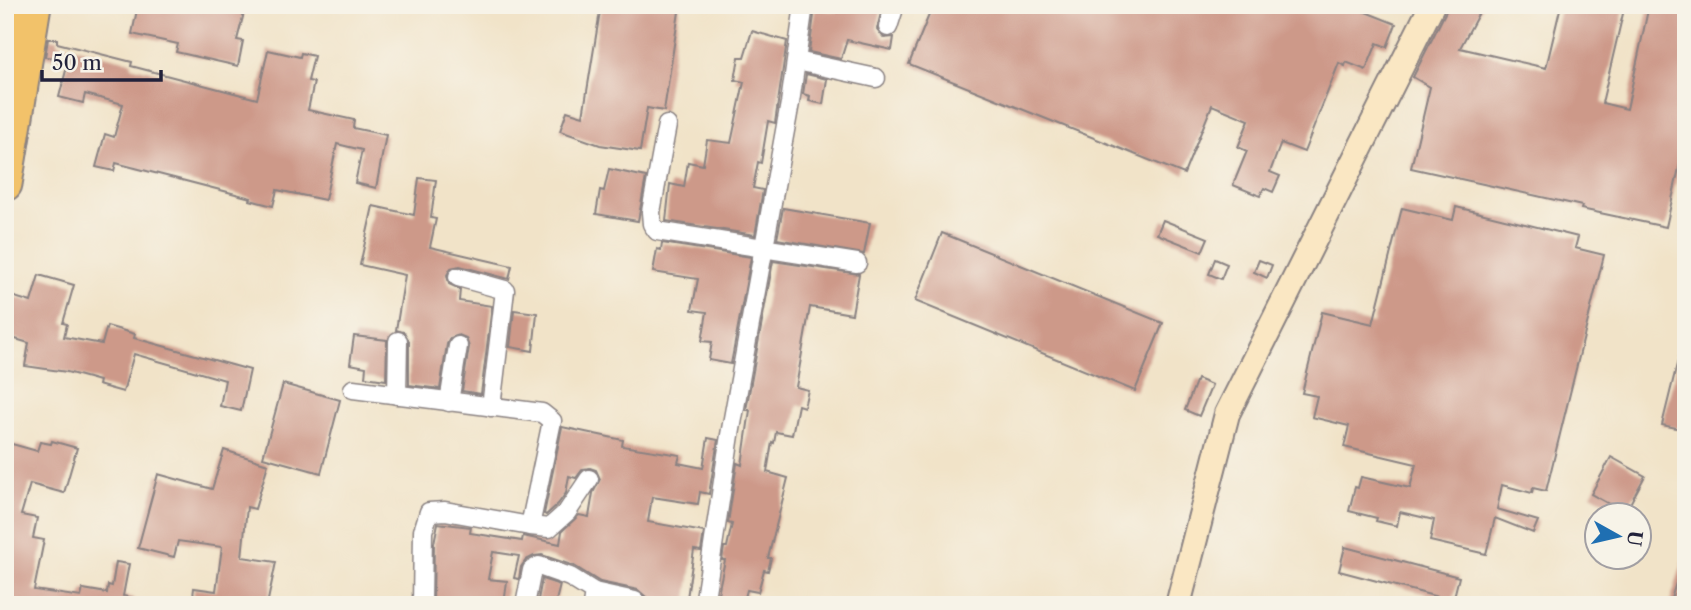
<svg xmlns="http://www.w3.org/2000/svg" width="1691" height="610" font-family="'Libre Caslon Text',serif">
<rect width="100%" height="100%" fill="#f7f3e8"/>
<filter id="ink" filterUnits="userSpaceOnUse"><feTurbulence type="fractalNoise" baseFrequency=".0143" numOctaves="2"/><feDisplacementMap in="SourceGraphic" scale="14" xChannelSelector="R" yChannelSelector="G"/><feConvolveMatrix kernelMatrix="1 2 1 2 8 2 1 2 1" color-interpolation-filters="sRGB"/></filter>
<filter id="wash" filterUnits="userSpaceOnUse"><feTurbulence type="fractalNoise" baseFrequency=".00686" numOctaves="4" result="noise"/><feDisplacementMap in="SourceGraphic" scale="28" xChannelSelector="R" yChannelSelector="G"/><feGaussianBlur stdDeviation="1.57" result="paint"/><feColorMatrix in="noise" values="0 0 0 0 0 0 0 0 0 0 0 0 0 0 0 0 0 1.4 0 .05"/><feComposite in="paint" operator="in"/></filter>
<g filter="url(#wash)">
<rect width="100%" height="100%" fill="#f1e3c8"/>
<g id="blocks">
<g fill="#cd9989">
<polygon points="138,5 246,5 237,40 243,41 238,66 176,52 178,44 132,34"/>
<polygon points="601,5 680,5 664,111 647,108 640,151 600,145 560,131 567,111 583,116"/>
<polygon points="837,5 883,5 877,29 884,38 894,37 892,50 847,40 841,59 809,52 815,8 837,12"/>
<polygon points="933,5 1348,5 1396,24 1387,47 1377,43 1366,70 1346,62 1345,66 1339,63 1304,152 1281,143 1270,172 1280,176 1273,192 1264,188 1260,196 1233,185 1247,151 1238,147 1249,120 1212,105 1184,174 909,64"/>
<polygon points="1449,5 1483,5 1460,48 1546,68 1561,5 1625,5 1602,103 1627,109 1649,5 1686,5 1686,136 1666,227 1581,209 1582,206 1411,168 1430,87 1413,77"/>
<polygon points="752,31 787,41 775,123 768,121 761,163 758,162 753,188 763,190 755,235 666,221 670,184 684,187 688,162 703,165 707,140 731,143 744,82 735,80 739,57 744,57"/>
<polygon points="48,39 57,39 57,43 132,62 131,66 257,99 268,50 300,57 301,53 314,56 308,81 314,82 308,110 354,120 353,128 386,135 376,188 355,183 362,150 337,144 325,200 277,190 273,206 250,200 251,198 116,163 114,171 96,167 105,134 114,137 123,104 85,94 83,103 59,97 69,59 45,57"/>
<polygon points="806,74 827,79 823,104 809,101 810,96 803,94"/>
<polygon points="609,169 646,177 638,221 596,214 600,190 604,191"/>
<polygon points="419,178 436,180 431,218 436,219 430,247 512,266 509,279 460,266 451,268 447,275 449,284 460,289 459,301 492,306 481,394 462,391 469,347 466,338 459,335 450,338 447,344 440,389 409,385 409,341 404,332 396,330 405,275 360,265 373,206 414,215"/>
<polygon points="1456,207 1578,237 1575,248 1604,255 1546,491 1533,488 1532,493 1502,485 1497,509 1538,521 1533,533 1495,518 1486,554 1430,541 1434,520 1400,512 1397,526 1376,521 1377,518 1349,511 1355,487 1358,488 1361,477 1410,488 1416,464 1344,447 1349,426 1312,417 1317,396 1302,393 1322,312 1373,324 1402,208 1453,220"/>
<polygon points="783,208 870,223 864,254 777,239"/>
<polygon points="1163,220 1208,238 1202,252 1157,234"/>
<polygon points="942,233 1163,323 1135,391 915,301"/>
<polygon points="662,243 751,257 731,364 709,360 712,342 702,341 707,312 692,310 698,279 653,272 657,249 661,250"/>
<polygon points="1215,259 1227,264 1221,279 1209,274"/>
<polygon points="1259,260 1272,265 1267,278 1254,272"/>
<polygon points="773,261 859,274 852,314 810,307 796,387 808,390 804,407 798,405 792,435 776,432 774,443 772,442 767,472 788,478 768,558 771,558 768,571 764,570 758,592 747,590 743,605 721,605 716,603 725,560 722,560 724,547 727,547 732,524 728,523 737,463 742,465 750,410 746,410"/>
<polygon points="39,275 74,285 63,323 67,324 64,337 102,344 107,326 135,334 134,338 250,370 241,411 220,406 225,380 134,354 123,392 98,385 99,381 67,372 25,366 29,343 5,336 5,294 31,302"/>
<polygon points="514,310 537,313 533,351 510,347"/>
<polygon points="354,336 387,340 386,380 365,377 366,367 350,364"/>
<polygon points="1681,348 1686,349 1686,430 1662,425"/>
<polygon points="1197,379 1212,385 1199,416 1185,410"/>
<polygon points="283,384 340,400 321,473 263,457"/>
<polygon points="562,427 623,440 622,446 680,455 678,463 703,468 708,438 718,440 709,494 700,492 698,504 652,497 648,522 704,532 701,551 694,550 686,605 646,605 646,597 638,590 600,582 574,566 542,555 534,556 526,560 521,567 519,579 514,578 519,556 493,552 488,579 507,581 504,605 433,605 434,543 438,523 471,527 470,533 522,541 523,536 560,544 562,531 579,515 589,517 593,493 600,479 596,470 590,468 583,469 576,478 569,476 566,493 558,504 546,515 544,514"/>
<polygon points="52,441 77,448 64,493 30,484 21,515 37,518 33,538 44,540 34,590 81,597 83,589 107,593 108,585 112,586 116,562 129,564 123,596 134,598 134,605 5,605 5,442 37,451 40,442 51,444"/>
<polygon points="224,450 268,464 255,509 247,507 242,557 276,562 267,605 192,605 194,588 216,591 222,547 178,541 174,557 138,548 158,474 212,489"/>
<polygon points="1611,457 1645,476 1625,513 1591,494"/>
<polygon points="1345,547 1459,577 1453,601 1339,571"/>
<polygon points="1683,561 1686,562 1686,605 1669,605"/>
<polygon points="542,579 560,585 555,605 537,605"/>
</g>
</g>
</g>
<g filter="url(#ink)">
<use href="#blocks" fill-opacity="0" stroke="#8a8282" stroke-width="2"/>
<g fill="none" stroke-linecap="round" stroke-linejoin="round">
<g stroke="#8a8282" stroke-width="21">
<g id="street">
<polyline points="888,27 895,5"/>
<polyline points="797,61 876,78"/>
<polyline points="667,125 651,212 652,224 657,231 857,263"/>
<polyline points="458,277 505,290 491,407"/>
<polyline points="353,389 542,413 552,421 530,526 445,511 429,512 423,531 422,605"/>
<polyline points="397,395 398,341"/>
<polyline points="449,402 458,346"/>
<polyline points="530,526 549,528 567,512 589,479"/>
<polyline points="594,592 635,601"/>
<polyline points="525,605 532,570 539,566 570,577 594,592 592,605"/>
<polyline points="704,605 730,435 790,103 804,5"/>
</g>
</g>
<g stroke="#8a8282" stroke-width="28">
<polyline id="secondary" points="1178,605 1227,414 1432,5"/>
</g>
<g stroke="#8a8282" stroke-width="37">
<g id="highway">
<polyline points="5,32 10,5"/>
<polyline points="5,184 34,5"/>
</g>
</g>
<use href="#street" stroke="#fff" stroke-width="18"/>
<use href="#secondary" stroke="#fae7c3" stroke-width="24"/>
<use href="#highway" stroke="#f2c26a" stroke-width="33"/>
</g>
</g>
<rect width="1691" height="610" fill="none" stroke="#f7f3e8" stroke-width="28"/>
<g transform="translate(1618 536) rotate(98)"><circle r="33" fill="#f7f3e8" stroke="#a29fa3" stroke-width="2"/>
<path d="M0-5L12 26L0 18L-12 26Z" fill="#1f6fb2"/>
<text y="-10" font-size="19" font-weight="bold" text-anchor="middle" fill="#22223b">U</text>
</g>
<path d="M42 70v10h119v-10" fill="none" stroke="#22223b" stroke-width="3.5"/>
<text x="52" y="70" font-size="21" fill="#22223b" stroke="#f7f3e8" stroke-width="5" paint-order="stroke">50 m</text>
</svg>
